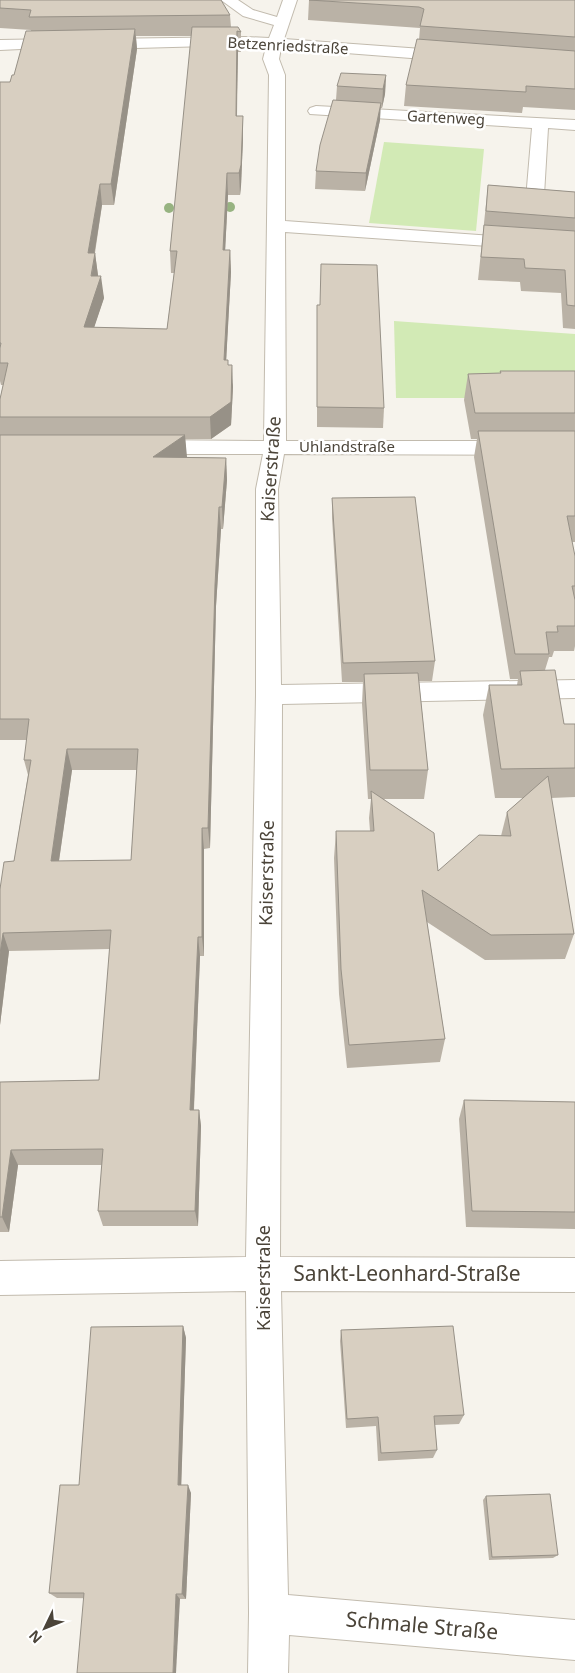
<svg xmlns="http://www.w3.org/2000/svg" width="575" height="1673" font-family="'Noto Sans',sans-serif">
<rect width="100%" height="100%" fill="#f6f3ec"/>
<g fill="#d2eab5">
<polygon points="384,142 484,149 476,231 369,223"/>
<polygon points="394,321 575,334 575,398 396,398"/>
</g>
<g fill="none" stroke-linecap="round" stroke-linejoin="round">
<g stroke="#c2bbae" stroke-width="2">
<g id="minor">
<polygon points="221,0 238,0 253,10 277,17 283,0 297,0 284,39 450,51 455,53 458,56 455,59 450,61 281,48 279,59 285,75 285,221 575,242 575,252 285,232 286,441 575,441 575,455 284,454 278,489 281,685 575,680 575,698 282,704 280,1257 575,1258 575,1292 281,1291 288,1595 575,1620 575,1660 289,1635 288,1673 248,1673 249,1613 246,1291 0,1295 0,1261 246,1257 256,695 256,489 263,454 149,454 141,452 138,447 141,442 149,440 264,441 269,75 263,59 266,47 246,45 99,49 94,47 91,44 94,41 99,39 246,37 269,38 274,25 243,16"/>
<polygon points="58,39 63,41 66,44 63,47 0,50 0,40"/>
<polygon points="316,106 575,120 575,130 548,128 544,195 575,198 575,208 535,204 529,203 526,199 532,128 310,114 308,111 310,108"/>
</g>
</g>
<use href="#minor" fill="#fff" fill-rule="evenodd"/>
</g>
<g fill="#97b381">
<circle cx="230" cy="207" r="5"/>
<circle cx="169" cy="208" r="5"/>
</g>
<g fill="#bab2a6" fill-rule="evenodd">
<path d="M0 0 230 15 231 27 241 32V52H238L237 116 243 138 241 186 240 195H228L225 250H230L231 272 226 360 228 365 233 387 231 425 211 439H185L186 457 226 458 227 480 223 529H221L216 606 210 848 204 849V956H200L194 1110H199L201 1126 198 1226H103L98 1211 102 1165H18L9 1232H0V1082L99 1080 110 949 9 951 0 1025V889L14 861 28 775 24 760 27 740H0V399L3 385H1L0 381V82H10L14 75 31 31V30L0 28ZM136 36H192L170 251 171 273H174L167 329 94 327 104 298 98 276 95 253 102 205H114L137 49ZM72 770H137L131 860 59 861Z"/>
<polygon points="309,0 575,0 575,110 523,107 522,113 404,106 406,85 419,40 420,28 308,20"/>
<polygon points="386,75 385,94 382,108 380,108 380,120 365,191 315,189 316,171 336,100 337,86"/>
<polygon points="488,185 575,192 575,329 563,328 561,293 521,291 520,282 478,280"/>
<polygon points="317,305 384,408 383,428 317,427"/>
<polygon points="500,371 575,371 575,542 572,542 575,556 575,646 574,651 554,651 552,657 549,657 545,670 564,724 575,724 575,797 551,798 574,934 565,959 485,960 427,922 445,1039 440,1062 347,1068 339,994 334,858 336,831 370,831 369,818 371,799 368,799 362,704 363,682 342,682 332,518 332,498 435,661 432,681 419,681 428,770 424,799 384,799 438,871 501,836 507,812 523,798 495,798 483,715 489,685 517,685 518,679 510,679 474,457 477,439 471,439 464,400 468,374 500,373"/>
<polygon points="464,1100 575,1102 575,1229 466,1227 459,1119"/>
<polygon points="183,1326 186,1338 181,1485 191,1493 186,1599 57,1598 49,1593 79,1485"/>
<polygon points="341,1330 464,1415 459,1424 435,1425 437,1450 433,1458 378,1461 376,1426 346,1428 340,1341"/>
<polygon points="486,1496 558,1555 553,1558 489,1560 483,1500"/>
</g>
<g fill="#979187">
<polygon points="135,29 137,49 114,205 111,184"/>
<polygon points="237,31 238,52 236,138 236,116"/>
<polygon points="386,75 385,94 382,108 383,89"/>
<polygon points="381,103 380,120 365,191 366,173"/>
<polygon points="243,116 243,138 241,186 240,195 239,173"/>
<polygon points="227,173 228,195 224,272 223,250"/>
<polygon points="100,184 102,205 91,275 88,253"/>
<polygon points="230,250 231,272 225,382 224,360"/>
<polygon points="95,253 98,275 95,292 101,276 104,298 87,349 84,327"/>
<polygon points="232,365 233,387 231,425 211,439 210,417"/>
<polygon points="185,435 187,457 156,479 153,457"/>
<polygon points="226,458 227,480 223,529 222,507"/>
<polygon points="219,507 221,529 216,606 210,848 208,828 215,585"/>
<polygon points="67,749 72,770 56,881 51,861"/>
<polygon points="202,828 204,849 204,956 202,937"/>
<polygon points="3,933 9,951 0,1025 0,954"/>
<polygon points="198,937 200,956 193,1127 190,1110"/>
<polygon points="199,1110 201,1126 198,1226 195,1211"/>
<polygon points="11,1150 18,1165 9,1232 2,1217"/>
<polygon points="183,1326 186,1338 181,1493 178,1485"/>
<polygon points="188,1485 191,1493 186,1599 182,1594"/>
<polygon points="176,1594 180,1599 176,1673 173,1673"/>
</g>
<g fill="#d8cfc1" stroke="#979187" fill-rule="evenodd">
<polygon points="0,0 221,0 230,15 29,17 31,10 0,8"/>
<polygon points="309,0 575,0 575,37 420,26 424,9 419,7"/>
<polygon points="192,27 238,27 241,32 237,31 236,116 243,116 241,165 239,173 227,173 223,250 230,250 224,360 228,360 228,365 232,365 231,402 210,417 0,417 0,399 8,363 0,363 0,348 1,343 0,343 0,82 10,82 12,75 14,75 26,31 135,29 111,184 100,184 88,253 95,253 91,276 101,276 84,327 167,329 177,251 170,251"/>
<polygon points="417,39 575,51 575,89 526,86 526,92 406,85"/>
<polygon points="341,73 386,75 383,89 337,86"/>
<polygon points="333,100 381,103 366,173 316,171 320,145"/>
<polygon points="488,185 575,192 575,218 486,211"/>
<polygon points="484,225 575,231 575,306 567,305 565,270 525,268 524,259 481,257"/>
<polygon points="321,264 377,265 384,408 317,407 317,305 320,305"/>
<polygon points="500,371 575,371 575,413 475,413 468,374 501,373"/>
<polygon points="478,431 575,431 575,516 567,516 575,556 575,586 572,586 575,600 575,626 557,626 558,632 546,632 549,654 515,654"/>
<path d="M0 435H185L153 457 226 458 222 507H219L215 585 208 828H202V937H198L190 1110H199L195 1211H98L103 1149 11 1150 2 1217H0V1082L99 1080 111 930 3 933 0 954V889L4 862 14 861 31 760H24L29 719H0ZM67 749H138L131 860 51 861Z"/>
<polygon points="415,497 435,661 343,663 332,498"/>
<polygon points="555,670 564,724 575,724 575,768 501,769 489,685 522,685 520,671"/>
<polygon points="418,673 428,770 370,770 364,674"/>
<polygon points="548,776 574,934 491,935 422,890 445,1039 349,1045 341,969 336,831 374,831 371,791 434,833 438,871 479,835 511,836 507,812"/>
<polygon points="464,1100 575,1102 575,1212 472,1211"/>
<polygon points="183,1326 178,1485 188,1485 182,1594 176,1594 173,1673 77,1673 84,1593 49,1593 60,1485 79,1485 91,1327"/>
<polygon points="453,1326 464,1415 434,1416 437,1450 381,1453 378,1417 347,1419 341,1330"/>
<polygon points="550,1494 558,1555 492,1557 486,1496"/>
</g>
<g text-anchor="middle" stroke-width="5" stroke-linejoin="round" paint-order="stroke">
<g font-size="15" fill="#4b4439" stroke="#fff">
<text transform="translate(288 46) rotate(3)" y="5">Betzenriedstraße</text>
<text transform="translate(446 118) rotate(3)" y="5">Gartenweg</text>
<text x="347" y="452">Uhlandstraße</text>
</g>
<g font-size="18" fill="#4b4439" stroke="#fff">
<text transform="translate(271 469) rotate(-86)" y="6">Kaiserstraße</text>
<text transform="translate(267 873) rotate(-89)" y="6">Kaiserstraße</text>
<text transform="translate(264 1278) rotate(-90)" y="6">Kaiserstraße</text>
</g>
<g font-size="21" fill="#4b4439" stroke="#fff">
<text x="407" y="1281">Sankt-Leonhard-Straße</text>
<text transform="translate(422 1626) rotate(5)" y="7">Schmale Straße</text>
</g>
</g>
<g transform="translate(45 1628) rotate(227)" stroke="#ffffff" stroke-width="4" paint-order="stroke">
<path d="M0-4L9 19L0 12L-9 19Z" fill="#4b4439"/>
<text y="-8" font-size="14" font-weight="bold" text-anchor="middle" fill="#4b4439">N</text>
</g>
</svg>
